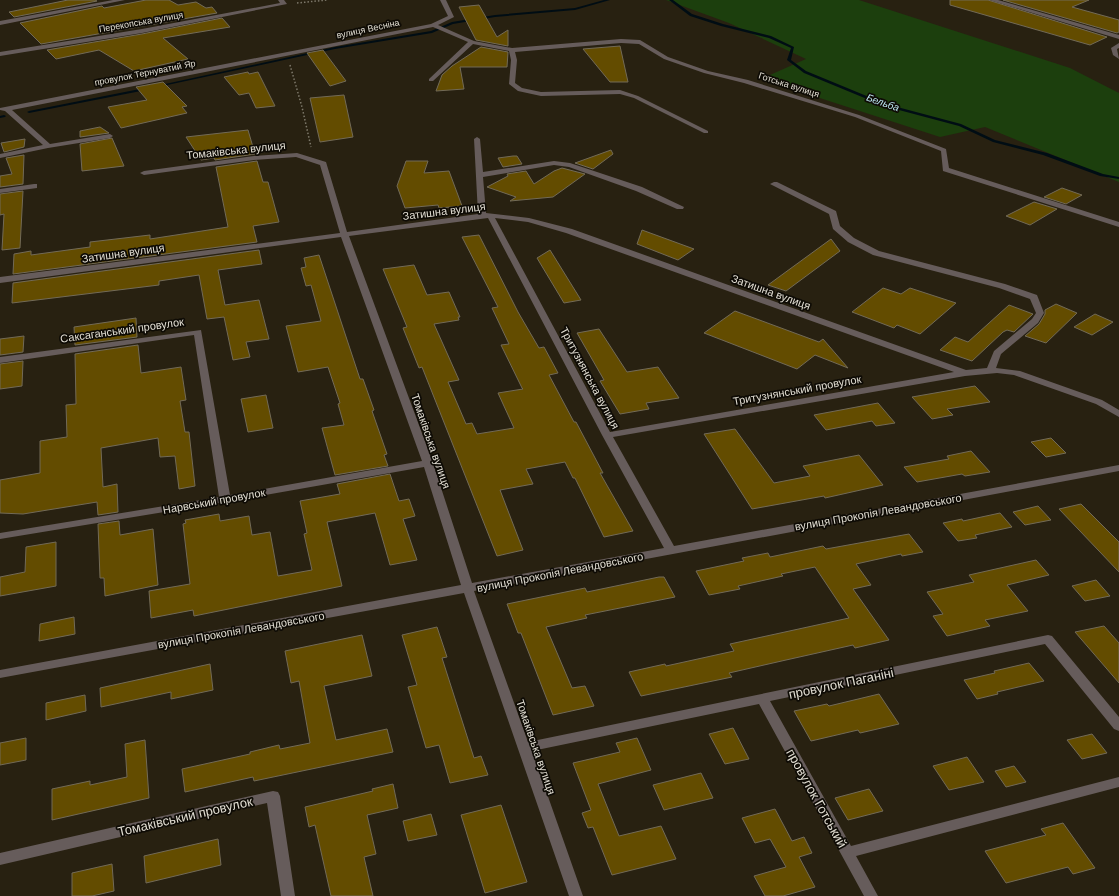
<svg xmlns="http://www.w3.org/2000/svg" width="1119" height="896" font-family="Arial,sans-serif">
<rect width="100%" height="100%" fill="#282111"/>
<polygon fill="#1c3f0d" points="666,0 859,0 1070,68 1119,93 1119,182 985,127 940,137 761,79 806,59 729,23"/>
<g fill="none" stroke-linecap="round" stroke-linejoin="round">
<g fill="#000d14" fill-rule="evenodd">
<polygon points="604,0 610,0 575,10 495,17 453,24 432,33 335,49 158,87 156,86 335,47 431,31 452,22 495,15 575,8"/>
<polygon points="669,0 673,0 692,14 723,24 771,36 794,47 791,60 806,71 886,104 961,124 995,140 1047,153 1103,174 1119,177 1119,179 1100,176 1043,155 993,142 959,126 884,106 804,73 787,60 791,48 769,38 721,26 690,16"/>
<polygon points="145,88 147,89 146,90 29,113 27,112 29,111"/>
<polygon points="4,115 6,116 5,117 0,118 0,116"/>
</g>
</g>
<g fill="#634c00" stroke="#726a57">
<polygon points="68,0 95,0 97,1 14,17 9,12"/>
<polygon points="146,0 169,0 178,5 196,2 206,8 212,7 217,13 41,44 20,23 102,6 104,8"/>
<polygon points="950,0 988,0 1107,37 1090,45 950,5"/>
<polygon points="1003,0 1089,0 1072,7 1119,20 1119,32 1117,33"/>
<polygon points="479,5 497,37 508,30 508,46 476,40 459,7"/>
<polygon points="222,18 230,27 163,38 188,59 134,71 99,50 56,59 47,50 142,34"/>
<polygon points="620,46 628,82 610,82 583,49"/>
<polygon points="481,47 508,52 507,67 460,67 464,89 436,91 442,75 452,66"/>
<polygon points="323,50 346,81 330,86 307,53"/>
<polygon points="248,72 249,74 258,72 275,106 256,108 249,93 239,95 224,77"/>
<polygon points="163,82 187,106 182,107 187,113 121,128 108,107 147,100 136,87"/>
<polygon points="344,95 353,137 320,142 310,98"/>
<polygon points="100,127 109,133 80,137 80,131"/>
<polygon points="248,130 255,154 215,160 214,158 201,160 186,137"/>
<polygon points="112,138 124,166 82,171 80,144"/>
<polygon points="25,139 24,147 4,152 1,143"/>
<polygon points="611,150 613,154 593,169 575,163"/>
<polygon points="24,155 23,184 0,187 0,176 12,174 6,158"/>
<polygon points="513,156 517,156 522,164 503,167 498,158"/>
<polygon points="257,161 263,182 268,182 279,222 253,226 257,242 13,274 14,254 31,251 31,255 90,247 90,242 150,235 150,239 228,227 216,167"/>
<polygon points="406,161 428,161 424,173 449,171 462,206 439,208 438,205 405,208 397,186"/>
<polygon points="562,168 585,174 553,197 510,201 516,197 487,187 508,176 507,174 526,171 534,184 554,171"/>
<polygon points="1062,188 1082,195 1066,204 1044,197"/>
<polygon points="23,191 20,248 2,250 4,214 0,215 0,194"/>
<polygon points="1034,202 1057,209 1030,225 1006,216"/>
<polygon points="642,230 694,249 678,260 637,244"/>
<polygon points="479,235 518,312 539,348 544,347 558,373 549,375 574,422 576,422 603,473 600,473 633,531 604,537 575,478 573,478 565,462 526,469 533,484 500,490 523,550 497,556 422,367 419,368 403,328 407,327 383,269 414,265 427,295 449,292 460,317 458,317 459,320 434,324 459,380 448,382 466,424 472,423 477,434 514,428 498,393 523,389 522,388 501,345 509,344 492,308 498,307 462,237"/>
<polygon points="831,239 840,251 786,291 768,285"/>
<polygon points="259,250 262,264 218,270 225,305 259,300 269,339 246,342 250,357 233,360 224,317 207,319 199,275 159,281 159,285 12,303 13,283"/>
<polygon points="550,250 581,300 564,303 537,258"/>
<polygon points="319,255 360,379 363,379 374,410 372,411 387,454 384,455 388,466 335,475 322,428 344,425 338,404 340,403 328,367 298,372 286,326 321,321 311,285 306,286 301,268 306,267 304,258"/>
<polygon points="883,288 901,294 910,288 956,303 920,334 897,325 894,328 852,312"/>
<polygon points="1056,304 1077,313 1046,343 1025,336 1039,324 1045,314 1045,310"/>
<polygon points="1009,305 1033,314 1014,332 1007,330 1003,332 972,361 940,350 955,337 968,342"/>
<polygon points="735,311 819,342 823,339 848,368 815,355 797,369 704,333"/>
<polygon points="1095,314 1113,322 1092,335 1074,327"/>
<polygon points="136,318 137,337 75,345 74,327"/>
<polygon points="599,329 627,372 658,367 679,398 646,403 649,409 620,414 600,381 604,380 577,333"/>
<polygon points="24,336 23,352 0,355 0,339"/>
<polygon points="138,345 141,373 181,367 186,400 180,401 185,432 189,432 195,486 179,489 175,456 160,457 158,438 101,448 103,487 117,484 118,512 98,515 97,502 23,514 0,513 0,480 40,473 40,441 67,437 66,405 76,404 75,354"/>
<polygon points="23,361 22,386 0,389 0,364"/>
<polygon points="975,386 990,402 947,409 953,415 932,419 912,397"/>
<polygon points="266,395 273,428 248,432 241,399"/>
<polygon points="878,403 895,423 876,426 872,421 826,430 814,415"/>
<polygon points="735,429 774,483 810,476 803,466 859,455 883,485 825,498 824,496 752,509 704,434"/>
<polygon points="1051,438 1066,453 1046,457 1031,442"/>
<polygon points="971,451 990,472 965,476 962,474 917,482 904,467 949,459 947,456"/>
<polygon points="390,474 399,501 409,499 415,516 403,519 417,560 390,565 375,513 327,522 342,586 194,616 193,610 151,618 149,591 190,584 183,524 186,523 185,520 219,514 220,521 249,516 252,535 270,532 278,576 312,570 304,534 307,533 300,501 340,494 337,484"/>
<polygon points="1081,504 1119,542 1119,572 1059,509"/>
<polygon points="1038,506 1051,520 1025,525 1013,512"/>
<polygon points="1000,513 1012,527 975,535 977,538 958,541 943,523 962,519 963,521"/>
<polygon points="119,521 120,535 153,529 158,585 105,596 104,578 100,578 98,524"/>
<polygon points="909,534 923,552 902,556 901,554 856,564 871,585 853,589 889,640 855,648 853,645 786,660 729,673 732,677 641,696 629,672 665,664 666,666 734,651 730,644 849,618 815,567 781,574 783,576 738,586 740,589 709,595 696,571 744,561 742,558 768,553 770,557 823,546 826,549"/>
<polygon points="56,542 56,586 0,596 0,577 25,572 26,547"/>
<polygon points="1036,560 1049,575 1007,585 1028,611 985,620 990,626 947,636 933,616 943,614 927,592 974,582 969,575"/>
<polygon points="659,577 664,577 675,597 585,615 587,618 546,627 572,688 585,686 594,706 553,715 521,633 518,633 507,604 585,588 587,592"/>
<polygon points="1096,580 1110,596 1085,601 1072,586"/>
<polygon points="74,617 75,634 39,641 40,624"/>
<polygon points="1104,626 1119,643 1119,683 1075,632"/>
<polygon points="437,627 447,657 442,658 474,758 481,756 488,775 450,783 439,745 426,748 408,687 417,685 402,635"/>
<polygon points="362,635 372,676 324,686 336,740 387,729 393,752 254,781 253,777 185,792 182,769 250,754 250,752 279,745 280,749 310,743 299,681 291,683 285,651"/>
<polygon points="1029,663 1044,681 997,692 998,694 977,699 964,680 995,673 994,671"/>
<polygon points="210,664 213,690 171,699 171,692 101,707 100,688"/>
<polygon points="879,694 899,724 860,733 858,730 811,741 794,711 827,704 829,706"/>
<polygon points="85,695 86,711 46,720 46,703"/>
<polygon points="733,728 749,759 725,764 709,734"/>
<polygon points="1092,734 1107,753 1082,759 1067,740"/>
<polygon points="26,738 26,760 0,765 0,743"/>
<polygon points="637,738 651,770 598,784 619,836 661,826 676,859 612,875 593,827 588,828 582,813 591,810 573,763 620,752 616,743"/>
<polygon points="145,740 149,798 52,820 52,789 90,781 90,785 127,777 125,744"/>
<polygon points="967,757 984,782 949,790 933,766"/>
<polygon points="1014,766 1026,782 1006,787 995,771"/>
<polygon points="701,773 713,798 664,810 653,785"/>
<polygon points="393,784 398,808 367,815 376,854 364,857 373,896 331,896 315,825 309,827 305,807 373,791 372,789"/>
<polygon points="869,789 883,811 848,820 835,798"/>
<polygon points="501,805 527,882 485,893 461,815"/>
<polygon points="775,809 792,841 804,837 812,853 799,857 815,887 783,896 765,896 754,876 786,867 770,839 755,843 742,818"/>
<polygon points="431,814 437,835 408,841 403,821"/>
<polygon points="1063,823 1095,868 1073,874 1068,867 1006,883 985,851 1046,835 1041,829"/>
<polygon points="218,839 221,865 146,883 144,856"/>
<polygon points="112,864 114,891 92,896 72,896 72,873"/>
</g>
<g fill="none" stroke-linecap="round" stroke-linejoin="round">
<g stroke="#7e796b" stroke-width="1.5" stroke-dasharray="1.5 2" stroke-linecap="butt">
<polyline points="297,3 327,0"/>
<polyline points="290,65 302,107 311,147"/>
</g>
<g fill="#665c5b" fill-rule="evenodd">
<polygon points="113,0 125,0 0,25 0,21"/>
<polygon points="278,0 284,0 287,4 142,33 0,56 0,52 142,29 280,3"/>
<polygon points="440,0 446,0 454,17 438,25 474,41 512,48 621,39 640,40 668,57 708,71 748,80 859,115 946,149 949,168 1119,222 1119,227 943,171 941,151 855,117 744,83 704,73 664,59 639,44 621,43 515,52 517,60 515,83 522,88 541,92 620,90 638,96 708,131 708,133 704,133 634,98 620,94 541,96 518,91 509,84 511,60 509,51 473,44 433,81 429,81 429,79 468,42 433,27 12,110 50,144 110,134 113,136 110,138 48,148 0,158 0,154 43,145 5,111 0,110 0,108 431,24 448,16"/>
<polygon points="989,0 998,0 1119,35 1119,39"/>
<polygon points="1119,43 1119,48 1117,49 1119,59 1113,55 1111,48"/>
<path d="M477 137 480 139 483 172 554 161 570 163 642 187 684 207 683 209H677L636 191 569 167 554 165 483 177 486 213 529 218 572 229 966 370 987 368 994 351 1032 319 1036 313 1030 299 999 288 873 255 848 242 833 229 829 214 770 184 774 182H777L836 211 840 226 854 238 879 251 1005 284 1037 295 1044 313 1038 323 1001 354 996 368 1020 371 1102 400 1119 410V417L1096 404 1014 375 997 373 965 376 613 437 674 546 1119 465V471L474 591 528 742 1048 635 1052 636 1119 717V731L1114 729 1045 644 770 701 851 846 1119 777V787L856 856 878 896H864L759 704 532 751 583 896H569L464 593 0 678V670L461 585 424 467 225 502 0 539V533L219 497 194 335 0 363V357L201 330 230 495 422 461 341 237 0 283V277L340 233 320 165 296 157 254 160 144 175 140 173 144 171 254 156 297 153 326 162 347 232 478 214 474 139ZM488 218 602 435 664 548 472 583 433 463 349 236ZM495 218 528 222 566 233 954 372 610 432Z"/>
<polygon points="34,184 37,184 37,188 0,193 0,189"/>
<polygon points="273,791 278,792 280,796 295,896 281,896 267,803 0,865 0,853"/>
</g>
</g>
<g text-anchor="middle" stroke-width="3.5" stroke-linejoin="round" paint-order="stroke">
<g font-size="9" fill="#e2ded3" stroke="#0e0b05">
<text transform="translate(141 22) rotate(-10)" y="3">Перекопська вулиця</text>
<text transform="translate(368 29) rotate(-12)" y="3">вулиця Весніна</text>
<text transform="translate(145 73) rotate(-11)" y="3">провулок Тернуватий Яр</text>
<text transform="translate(789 85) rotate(18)" y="3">Готська вулиця</text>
</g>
<g font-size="10" font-style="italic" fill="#c2ecf9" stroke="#0e0b05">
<text transform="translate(883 102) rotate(19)" y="4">Бельба</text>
</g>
<g font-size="11" fill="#e2ded3" stroke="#0e0b05">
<text transform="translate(236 150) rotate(-6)" y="4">Томаківська вулиця</text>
<text transform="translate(444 211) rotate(-7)" y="4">Затишна вулиця</text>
<text transform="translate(123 253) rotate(-8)" y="4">Затишна вулиця</text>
<text transform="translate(771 292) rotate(20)" y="4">Затишна вулиця</text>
<text transform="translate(122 330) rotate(-8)" y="4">Саксаганський провулок</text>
<text transform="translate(590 378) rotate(62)" y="4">Тритузнянська вулиця</text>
<text transform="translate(797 390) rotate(-10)" y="4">Тритузнянський провулок</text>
<text transform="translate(431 441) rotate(71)" y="4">Томаківська вулиця</text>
<text transform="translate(214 501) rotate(-10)" y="4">Нарвський провулок</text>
<text transform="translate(878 512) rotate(-10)" y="4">вулиця Прокопія Левандовського</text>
<text transform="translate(560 572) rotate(-11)" y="4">вулиця Прокопія Левандовського</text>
<text transform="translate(241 630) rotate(-10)" y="4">вулиця Прокопія Левандовського</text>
<text transform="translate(536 747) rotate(71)" y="4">Томаківська вулиця</text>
</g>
<g font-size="13" fill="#e2ded3" stroke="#0e0b05">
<text transform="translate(841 683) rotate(-12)" y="5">провулок Паганіні</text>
<text transform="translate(817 798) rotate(61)" y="5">провулок Готський</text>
<text transform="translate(185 816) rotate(-13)" y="5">Томаківський провулок</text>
</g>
</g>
</svg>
